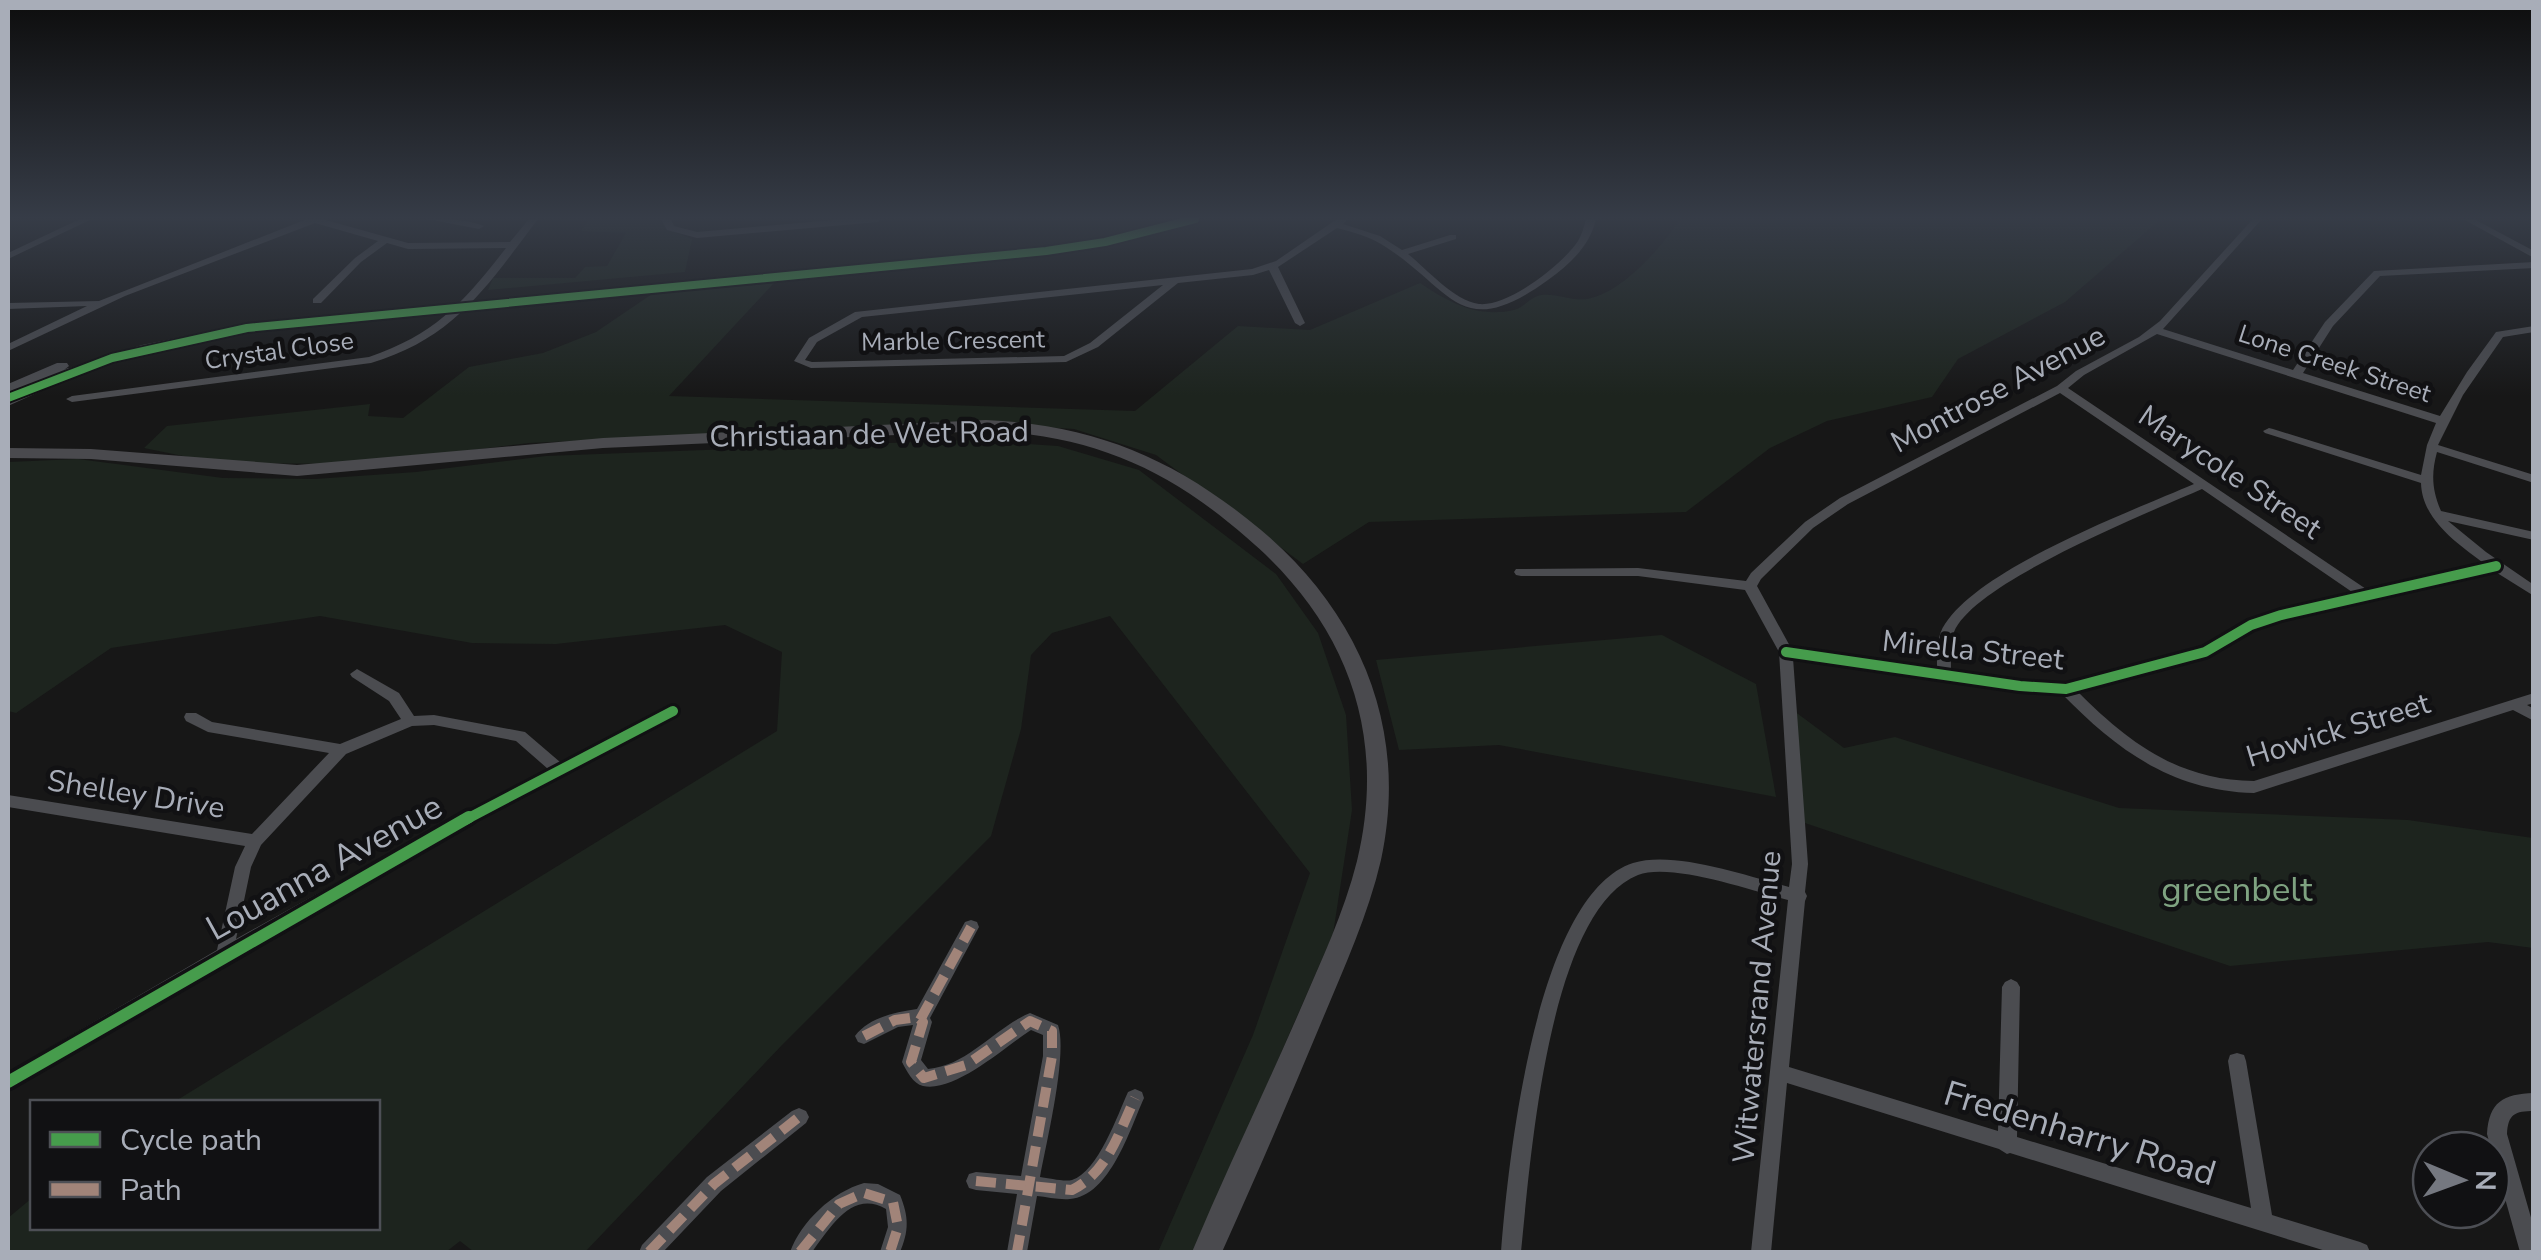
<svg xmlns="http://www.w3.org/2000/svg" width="2541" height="1260" font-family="'Nunito Sans',sans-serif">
<rect width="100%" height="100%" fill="#171717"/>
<g fill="#1d241e">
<polygon points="544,219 661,219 667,229 692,239 685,272 488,290 493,278 575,278 585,267 607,266 626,233 581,231 588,220"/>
<path d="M1680 219H2161L2065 302 1958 359 1932 397 1827 421 1770 448 1686 512 1369 522 1303 564 1156 455 1074 429 976 423 529 443 360 464 217 463 144 448 167 426 370 404 368 416 403 418 469 367 543 353 596 332 652 294 774 283 669 396 1135 411 1238 326 1310 330 1420 283C1450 303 1477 318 1514 310 1525 307 1530 297 1541 295 1556 293 1572 301 1587 299 1622 293 1662 247 1680 219Z"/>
<polygon points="970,440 1058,446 1139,470 1276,574 1318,633 1346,715 1352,810 1333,934 1194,1252 1158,1252 1253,1035 1310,873 1110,616 1052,633 1031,655 1021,729 991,836 783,1044 585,1252 474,1252 460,1241 446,1252 8,1252 8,1218 32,1198 32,1228 378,1228 378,1102 174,1102 777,731 782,652 725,625 556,644 472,643 320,616 111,648 16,713 8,711 8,462 78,459 223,478 315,479 416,472 546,456"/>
<polygon points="1662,635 1756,684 1776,797 1499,745 1399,750 1376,660"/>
<polygon points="1790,708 1844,748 1895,737 2119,808 2408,820 2533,838 2533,948 2488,942 2230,966 1796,820"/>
</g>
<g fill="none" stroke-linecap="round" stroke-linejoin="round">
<g fill="#4b4c50" fill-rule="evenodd">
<polygon points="80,219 92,219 8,259 8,253"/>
<path d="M307 219H322L408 243 510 242 529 219H538C488 285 455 338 371 363L72 402 66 399 72 396 369 357C436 334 464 302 506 248L408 249 387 243 361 262 321 303H313V299L355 258 378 241 315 223 125 296 8 351V344L87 306 8 309V303L99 301Z"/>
<path d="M427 219C446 219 467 219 484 226L479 229Z"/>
<polygon points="661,219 671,219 674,226 697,232 844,219 882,219 878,222 697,238 667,230"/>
<path d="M1337 219H1348L1343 224 1380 236 1402 250 1450 235H1456V239L1408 254C1427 269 1454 301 1479 304 1508 307 1562 265 1578 241 1582 234 1584 227 1586 219H1596C1590 246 1570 264 1548 280 1458 345 1453 288 1381 244 1368 236 1352 232 1337 228L1278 267 1305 323 1300 326 1295 323 1269 270 1253 275 1178 283 1098 347 1066 362 811 368 794 361 809 338 855 312 1252 269 1276 261ZM1163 285 1090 343 1064 356 812 362 805 360 817 342 862 317Z"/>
<path d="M2253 219H2262L2163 329 2293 370 2325 322 2374 271 2534 262V268L2380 276 2333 326 2303 373 2440 416 2467 372 2496 332 2534 326V332L2503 337 2463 395 2438 445 2534 475V483L2437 452C2431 474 2432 490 2441 511L2534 532V540L2448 521 2486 552 2534 585V596L2494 571 2376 598 2375 601 2364 600 2284 619 2256 628 2210 655 2077 691C2129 743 2178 780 2254 781L2534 693V703L2527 705 2534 709V721L2513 710 2254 793C2172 791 2117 750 2062 694L2020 691 1793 658 1808 864 1805 892 1807 896 1805 901 1789 1067 1998 1131 2002 987 2005 982 2011 979 2017 982 2020 987 2017 1137 2251 1208 2228 1061 2230 1055 2237 1053 2244 1055 2246 1061 2272 1215 2360 1242 2367 1245 2370 1252H2329L2010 1153 2007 1154 1999 1149 1787 1083 1771 1252H1751L1788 900C1753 891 1671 862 1638 875 1547 911 1530 1166 1521 1252H1501C1508 1163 1535 895 1633 863 1674 850 1747 876 1789 887L1792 864 1779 652 1745 590 1638 576H1521L1516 575 1514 572 1516 569 1638 568 1746 581 1751 573 1805 522 1840 498 2057 386 2076 371 2139 337 2160 321ZM2157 334 2436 423 2427 445 2421 475 2273 429 2269 428 2263 431 2265 433 2421 483C2422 520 2458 544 2485 564L2369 591 2068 388 2084 375ZM2060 393 2194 484C2129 512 1982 567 1945 624 1936 637 1937 654 1937 669L1791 648 1757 586 1761 579 1813 528 1848 504ZM2202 489 2355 594 2276 612 2246 622 2200 648 2066 684 2020 681 1951 671C1951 659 1950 644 1954 632 1974 582 2150 512 2202 489Z"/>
<polygon points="2463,219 2474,219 2534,251 2534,258"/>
<path d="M357 669 399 693 414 716 434 715 525 732 560 762 668 707H678L680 711 678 715 426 848 8 1090V1072L217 950 235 867 245 846 8 807V795L252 834 329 753 208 732 186 721 184 717 186 713H196L212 722 340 744 401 719 389 701 352 677 350 674ZM434 725 516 741 548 769 415 839 236 939 251 867 261 845 346 754 412 726Z"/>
<path d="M971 920 977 922 979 927 930 1018 932 1022 921 1060 928 1069C969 1065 994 1028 1030 1013L1058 1025C1068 1054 1046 1144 1040 1177 1049 1178 1064 1182 1072 1180 1098 1172 1118 1114 1128 1092L1135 1089 1142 1092 1144 1098C1130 1129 1110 1196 1070 1199 1059 1200 1047 1197 1037 1196L1027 1252H1007L1017 1194 976 1190 969 1188 966 1181 969 1174 976 1172 1021 1176 1043 1056V1035L1031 1030C1006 1046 955 1093 923 1086 913 1084 906 1070 902 1062L913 1025 898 1027 864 1044 858 1042 855 1036C868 1018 895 1012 917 1009L965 922Z"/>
<path d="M2534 1093V1111C2515 1111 2508 1114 2507 1134L2534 1228V1252H2520L2487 1134C2489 1102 2503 1094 2534 1093Z"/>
<polygon points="799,1108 806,1111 809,1117 806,1123 721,1191 663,1252 639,1252 642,1245 707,1177 792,1111"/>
<path d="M864 1183 878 1184 900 1195C909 1217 909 1231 900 1252H880L888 1227 886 1209C852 1189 830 1228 812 1252H790C801 1222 832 1192 864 1183Z"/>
</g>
<polygon fill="#4b4c50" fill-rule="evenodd" points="1180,219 1201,219 1105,246 1046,255 247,332 150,351 54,382 48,377 8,393 8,384 57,363 67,363 69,366 64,370 142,345 247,324 1046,247 1105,238"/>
<g fill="#4a4a4e" fill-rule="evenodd">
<polygon points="68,368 76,373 74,376 8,406 8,395"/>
<path d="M986 420C1096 425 1176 459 1261 530 1361 614 1409 730 1381 860 1368 916 1343 970 1321 1023 1289 1100 1256 1177 1222 1252H1192C1226 1171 1265 1091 1300 1010 1321 961 1344 913 1357 861 1388 732 1346 622 1246 537 1167 468 1091 435 986 431L603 448 297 476 91 459 8 458V448L91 449 297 465 603 438Z"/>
</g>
<g stroke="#a18479" stroke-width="10" stroke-dasharray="20 10" stroke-linecap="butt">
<polyline points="920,1020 971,927"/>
<polyline points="864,1036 895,1020 917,1017 923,1022 911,1062 924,1078 966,1065 1030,1021 1052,1031 1052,1056 1017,1252"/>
<path d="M976 1181 1072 1190C1108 1172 1119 1132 1135 1098"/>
<polyline points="649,1252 714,1184 799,1117"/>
<polyline points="800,1252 839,1204 864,1193 893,1202 898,1227 890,1252"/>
</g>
<g stroke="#111113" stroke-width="12">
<polyline id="cycleway-far2" points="8,398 112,358 247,328 1046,251 1105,242 1195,219"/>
</g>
<g stroke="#111113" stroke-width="16">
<g id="cycleway-far1">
<polyline points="1786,652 2020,686 2066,689 2205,652 2251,625 2281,615 2496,566"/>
<polyline points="465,820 673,711"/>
</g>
</g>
<g stroke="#111113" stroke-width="19">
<polyline id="cycleway" points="8,1082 469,817"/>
</g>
<use href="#cycleway-far2" stroke="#469c4c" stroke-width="8"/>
<use href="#cycleway-far1" stroke="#469c4c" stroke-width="10"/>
<use href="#cycleway" stroke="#469c4c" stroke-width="12"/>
</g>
<linearGradient id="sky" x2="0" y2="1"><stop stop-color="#0d0d0d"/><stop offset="0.55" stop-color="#363c47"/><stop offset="1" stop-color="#363c47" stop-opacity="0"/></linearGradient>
<rect width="2541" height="396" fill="url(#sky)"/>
<g text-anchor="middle" stroke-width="9" stroke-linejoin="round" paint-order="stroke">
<g font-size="25" fill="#a8adb8" stroke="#111113">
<text transform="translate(953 340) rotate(-1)" y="9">Marble Crescent</text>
<text transform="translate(279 350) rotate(-8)" y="9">Crystal Close</text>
<text transform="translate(2335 363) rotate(18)" y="9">Lone Creek Street</text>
</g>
<g font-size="30" fill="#a8adb8" stroke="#111113">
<text transform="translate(1998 389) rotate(-28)" y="10">Montrose Avenue</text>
<text transform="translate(869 434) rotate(-1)" y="10">Christiaan de Wet Road</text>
<text transform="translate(2230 472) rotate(34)" y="10">Marycole Street</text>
<text transform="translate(1973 650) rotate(6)" y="10">Mirella Street</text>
<text transform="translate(2338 730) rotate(-17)" y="10">Howick Street</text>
<text transform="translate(136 794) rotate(9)" y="10">Shelley Drive</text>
<text transform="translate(1757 1007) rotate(-85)" y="10">Witwatersrand Avenue</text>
</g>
<g font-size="35" fill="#a8adb8" stroke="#111113">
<text transform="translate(324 867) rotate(-29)" y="12">Louanna Avenue</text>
<text transform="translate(2080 1133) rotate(17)" y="12">Fredenharry Road</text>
</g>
<g font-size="35" fill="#7fa381" stroke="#111113">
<text x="2237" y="901">greenbelt</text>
</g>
</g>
<rect width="2541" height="1260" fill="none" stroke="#a8adb8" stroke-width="20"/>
<rect x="30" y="1100" width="350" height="130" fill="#111113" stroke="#4d4f55" stroke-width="2.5"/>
<rect x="50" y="1132" width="50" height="15" fill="#469c4c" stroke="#4d4f55" stroke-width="2.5"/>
<text x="120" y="1150" font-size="30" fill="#a8adb8">Cycle path</text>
<rect x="50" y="1182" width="50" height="15" fill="#a18479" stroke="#4d4f55" stroke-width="2.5"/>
<text x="120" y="1200" font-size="30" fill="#a8adb8">Path</text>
<g transform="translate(2461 1180) rotate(91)"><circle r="48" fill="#111113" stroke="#4d4f55" stroke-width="2.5"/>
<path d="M0-8L18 38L0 25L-18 38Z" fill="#757880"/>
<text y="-15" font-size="28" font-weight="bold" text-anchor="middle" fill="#a8adb8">N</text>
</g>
</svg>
